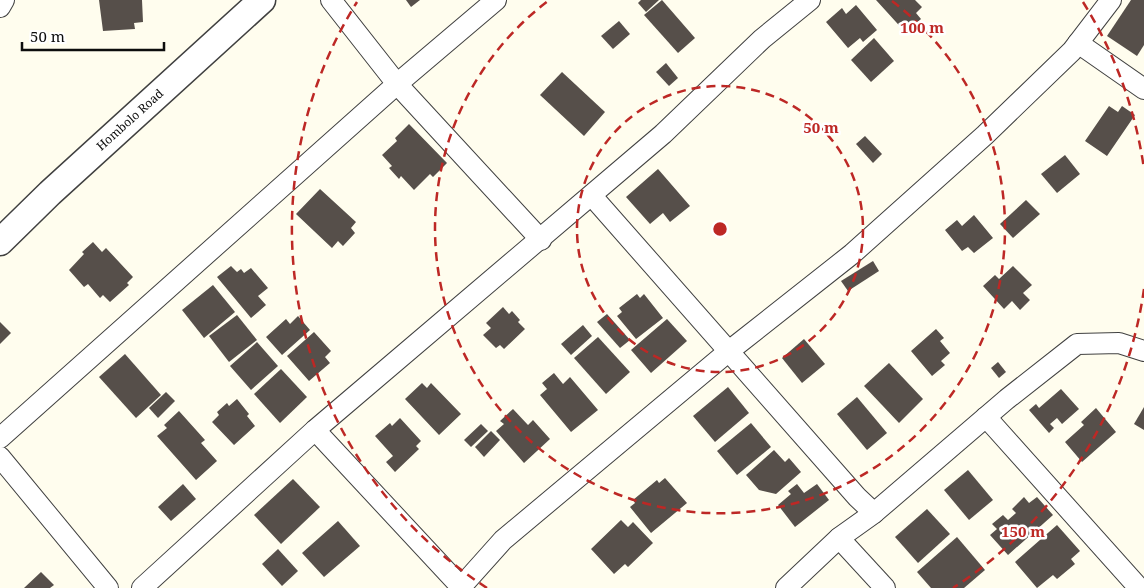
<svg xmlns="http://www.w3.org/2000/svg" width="1144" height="588" font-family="'Noto Serif',serif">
<rect width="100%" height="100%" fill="#fffdee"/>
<g fill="#564f4a">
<polygon points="99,0 142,0 143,22 134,23 135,29 103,31"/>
<polygon points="406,0 420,0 411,7"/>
<polygon points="641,0 659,0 646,12 638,3"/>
<polygon points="662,0 695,38 678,53 644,15"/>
<polygon points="876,0 915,0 922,7 916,13 921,19 906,33"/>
<polygon points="1131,0 1144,0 1144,45 1137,56 1107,36"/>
<polygon points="856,5 877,30 863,42 860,38 848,48 826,22 842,8 846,14"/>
<polygon points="619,21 630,34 613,49 601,36"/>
<polygon points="874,38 894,61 871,82 851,60"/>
<polygon points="666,63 678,78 669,86 656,72"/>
<polygon points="562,72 605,112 584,136 540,95"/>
<polygon points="1109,106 1118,112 1122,106 1135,115 1107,156 1085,141"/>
<polygon points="409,124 447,163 433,177 430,174 414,190 401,176 399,179 389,168 392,166 382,155 397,141 395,138"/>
<polygon points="865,136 882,154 873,163 856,144"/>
<polygon points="1065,155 1080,174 1057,193 1041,174"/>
<polygon points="658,169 690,206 670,222 663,213 650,224 626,197"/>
<polygon points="320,189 356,222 351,228 355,233 343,246 338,241 332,248 296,214"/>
<polygon points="1026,200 1040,214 1013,238 1000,224"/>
<polygon points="974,215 993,238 974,253 968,247 962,251 945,230 957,220 962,226"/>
<polygon points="93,242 102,252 106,248 133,277 127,283 129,285 110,302 103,295 100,298 88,284 84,287 69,270 84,254 82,252"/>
<polygon points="873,261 879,271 848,291 841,281"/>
<polygon points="231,266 237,272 241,269 244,273 251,268 268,288 258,296 266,305 251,318 217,277"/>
<polygon points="1013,266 1032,285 1023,293 1030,300 1020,310 1012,301 1004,309 983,286 995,275 999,279"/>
<polygon points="213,285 235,312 204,338 182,310"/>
<polygon points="637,294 640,298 644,294 663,318 636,339 617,316 622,312 619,308"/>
<polygon points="503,307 509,314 512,311 520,320 518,322 525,329 504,349 500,345 496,348 483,335 491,328 486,323"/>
<polygon points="607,314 630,340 620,348 597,322"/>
<polygon points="237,315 257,340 229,362 209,336"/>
<polygon points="298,316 310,330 282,355 266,337 286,319 290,324"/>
<polygon points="667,319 687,341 651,373 631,350"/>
<polygon points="0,322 11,333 0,344"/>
<polygon points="583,325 592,336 571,355 561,344"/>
<polygon points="936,329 944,338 940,341 950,353 941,361 945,365 932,376 911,351"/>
<polygon points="314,332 331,351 325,357 330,363 309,381 287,356"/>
<polygon points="598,337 630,372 606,394 574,358"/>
<polygon points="804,339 825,364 802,383 782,358"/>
<polygon points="257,342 278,366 251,390 230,366"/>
<polygon points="125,354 161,395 136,418 99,377"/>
<polygon points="998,362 1006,372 999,378 991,368"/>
<polygon points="889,363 923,399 899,423 864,386"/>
<polygon points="281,369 307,397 280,423 254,394"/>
<polygon points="554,373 563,384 570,377 598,410 571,432 540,395 547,389 542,383"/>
<polygon points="422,383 427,388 431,383 461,414 439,435 405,399"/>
<polygon points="728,387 749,413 715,442 693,416"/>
<polygon points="1061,389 1079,409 1062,424 1057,418 1050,424 1054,428 1049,433 1029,410 1036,404 1039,408"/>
<polygon points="166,392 175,401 158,418 149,408"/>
<polygon points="857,397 887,433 867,450 837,414"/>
<polygon points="237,399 249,414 247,416 255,426 234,445 212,422 219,415 217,412 227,403 229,406"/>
<polygon points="1144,407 1144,430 1134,424"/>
<polygon points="1096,408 1116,432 1082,462 1065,442 1084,425 1081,422"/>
<polygon points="513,409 528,425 533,420 550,439 524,463 496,431 504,424 500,421"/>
<polygon points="179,411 205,440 201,443 217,461 196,480 157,436 167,428 164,425"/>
<polygon points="400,418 421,441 416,446 419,449 395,472 386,462 393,456 375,436 390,423 392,426"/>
<polygon points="751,423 771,447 737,475 717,451"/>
<polygon points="481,424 488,431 471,447 464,440"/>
<polygon points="491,431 500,440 484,457 475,447"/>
<polygon points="774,450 785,462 789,458 801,472 776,494 759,490 746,475"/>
<polygon points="968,470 993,500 969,520 944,490"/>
<polygon points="665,478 687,503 651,533 630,507 635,503 633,500 657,480 659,483"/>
<polygon points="293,479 320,507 281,544 254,515"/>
<polygon points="183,484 196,499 171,521 158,507"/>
<polygon points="797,484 804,493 817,484 829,500 795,527 778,505 791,494 788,491"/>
<polygon points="1024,497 1029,503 1037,497 1053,515 1008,555 990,535 997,529 992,524 1003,515 1008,520 1016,513 1012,509"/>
<polygon points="927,509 950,534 918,563 895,537"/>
<polygon points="621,520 628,527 633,522 653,543 628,567 625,564 614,574 591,549"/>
<polygon points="338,521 360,546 324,577 302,553"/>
<polygon points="1057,525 1080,551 1071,559 1075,564 1057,579 1053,575 1037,588 1015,562"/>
<polygon points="957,537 985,570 964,588 931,588 917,572"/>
<polygon points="278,549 298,571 282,586 262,564"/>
<polygon points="41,572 54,585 50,588 24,588"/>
</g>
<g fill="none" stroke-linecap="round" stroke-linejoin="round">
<g stroke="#404040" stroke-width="22">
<g id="minor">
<polyline points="331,0 397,84 541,240"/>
<polyline points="0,7 4,0"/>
<polyline points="1078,43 1144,89"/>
<polyline points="592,196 857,497 874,513"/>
<polyline points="986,417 1139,588"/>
<polyline points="315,430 462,588"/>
<polyline points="0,438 397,84 496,0"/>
<polyline points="0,457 108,588"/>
<polyline points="839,538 885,588"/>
<polyline points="461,587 503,540 729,351 852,254 985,135 1072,51 1111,0"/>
<polyline points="142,588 315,430 663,134 762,39 810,0"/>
<polyline points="786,588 839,538 874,513 1007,399 1077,344 1119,343 1144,351"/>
</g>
</g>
<g stroke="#404040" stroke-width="29">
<polyline id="tertiary" points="0,242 50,193 262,0"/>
</g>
<use href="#minor" stroke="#fff" stroke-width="20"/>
<use href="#tertiary" stroke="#fff" stroke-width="26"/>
</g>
<g fill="none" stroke="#bd2825" stroke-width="2.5" stroke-dasharray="9 6">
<circle cx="720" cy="229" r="143"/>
<path d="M892 1A285 285 0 1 1 548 1"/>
<path d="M1144 289A428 428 0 0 1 953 588M487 588A428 428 0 0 1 357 2M1083 2A428 428 0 0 1 1144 169"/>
</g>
<g text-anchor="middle" stroke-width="5" stroke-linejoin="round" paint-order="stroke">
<g font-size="12" fill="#0d0d0d" stroke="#fff">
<text transform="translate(130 120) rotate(-42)" y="4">Hombolo Road</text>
</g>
</g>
<circle cx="720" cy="229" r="8" fill="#bd2825" stroke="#fff" stroke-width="2.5"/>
<g font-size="15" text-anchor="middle" font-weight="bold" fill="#bd2825" stroke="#fff" stroke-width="5" stroke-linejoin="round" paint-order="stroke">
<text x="922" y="33">100 m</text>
<text x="821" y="133">50 m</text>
<text x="1023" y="537">150 m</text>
</g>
<path d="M22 42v8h142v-8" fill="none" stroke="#0d0d0d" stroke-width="2.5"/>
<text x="30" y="42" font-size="15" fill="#0d0d0d" stroke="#ffffff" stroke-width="4" paint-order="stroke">50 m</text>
</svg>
